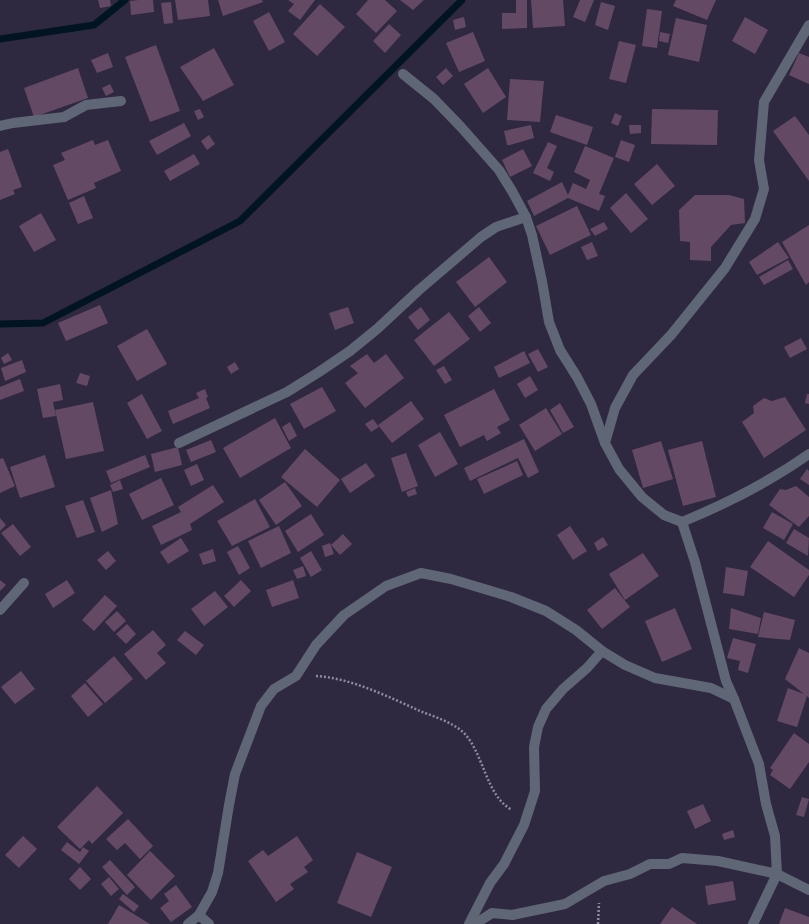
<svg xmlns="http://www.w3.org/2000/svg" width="809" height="924" font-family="Cabin,sans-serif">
<rect width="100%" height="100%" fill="#2f2841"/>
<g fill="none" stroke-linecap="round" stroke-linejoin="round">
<g stroke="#001422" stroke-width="7">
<polyline points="0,39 94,25 125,0"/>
<polyline points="0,324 43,323 240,221 462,0"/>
</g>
</g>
<g fill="#644964">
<polygon points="98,0 110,0 111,6 100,8"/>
<polygon points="139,0 153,0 154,12 131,15 130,1"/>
<polygon points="175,0 208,0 210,16 178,20"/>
<polygon points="218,0 262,0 263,2 223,16"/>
<polygon points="288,0 315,0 300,20 288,11 294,4"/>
<polygon points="368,0 385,0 397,11 376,33 356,14"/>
<polygon points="400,0 424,0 413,10"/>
<polygon points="516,0 527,0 527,28 502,29 502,13 516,13"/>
<polygon points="531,0 563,0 565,26 533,28"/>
<polygon points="580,0 594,0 585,22 573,17"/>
<polygon points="676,0 716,0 707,20 673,6"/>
<polygon points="171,2 173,23 164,24 161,3"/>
<polygon points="601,2 615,6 608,30 595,25"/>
<polygon points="320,4 345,27 317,56 293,34"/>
<polygon points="647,9 662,11 657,48 642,46"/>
<polygon points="269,12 285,42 269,51 253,21"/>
<polygon points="464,17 466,27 455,30 453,20"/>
<polygon points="745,17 768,30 755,54 732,41"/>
<polygon points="676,18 707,25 699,62 668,55"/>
<polygon points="389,24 401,35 385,53 373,41"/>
<polygon points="473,32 485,61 459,72 446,43"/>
<polygon points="660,32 670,34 668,43 659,41"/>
<polygon points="619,41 636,45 626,83 609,79"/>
<polygon points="156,45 180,111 150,122 125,57"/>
<polygon points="214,48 234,85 203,101 180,67"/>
<polygon points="108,53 113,67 97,73 91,60"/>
<polygon points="799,53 809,57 809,84 789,75"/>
<polygon points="78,68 88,98 34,117 24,88"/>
<polygon points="446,68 453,76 443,85 436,77"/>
<polygon points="488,68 506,97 483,113 464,84"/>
<polygon points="510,79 544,81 540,122 507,120"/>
<polygon points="110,84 114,92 106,96 102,88"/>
<polygon points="200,109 204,117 198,120 194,111"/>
<polygon points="652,109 718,110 717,145 651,144"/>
<polygon points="615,113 622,116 618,126 611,123"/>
<polygon points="556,115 593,127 587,145 550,132"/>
<polygon points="795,116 809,135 809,181 773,131"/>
<polygon points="184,123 191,136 157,155 149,141"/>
<polygon points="531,125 534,138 510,145 507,145 504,131"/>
<polygon points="629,125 641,125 641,133 630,134"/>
<polygon points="209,135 215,144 207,150 201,141"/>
<polygon points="93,140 95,145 108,140 121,171 94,183 96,188 68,200 53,165 65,160 61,153"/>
<polygon points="621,140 635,145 629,162 615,157"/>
<polygon points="548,142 557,146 547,168 554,172 550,181 533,173"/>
<polygon points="585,146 614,158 599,194 605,196 599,211 568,198 534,216 527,201 562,182 568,195 573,183 586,189 590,180 574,172"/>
<polygon points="8,149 22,187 13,190 15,194 0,200 0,152"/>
<polygon points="523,149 532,166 510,177 502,160"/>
<polygon points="194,154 200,164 170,181 164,171"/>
<polygon points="657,164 675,186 652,205 634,184"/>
<polygon points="626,193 648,219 631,233 610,208"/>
<polygon points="695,195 729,195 744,199 745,223 731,225 711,247 711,261 690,260 690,242 680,241 679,210"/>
<polygon points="84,196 93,218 78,224 69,203"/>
<polygon points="577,206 591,235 550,255 536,226"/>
<polygon points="41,213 56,240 34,252 19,226"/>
<polygon points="604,222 608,229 595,236 590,229"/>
<polygon points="809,225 809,282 806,285 782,242"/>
<polygon points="592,242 598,256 587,260 581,247"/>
<polygon points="778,242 789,258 757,275 749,262"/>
<polygon points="489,257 507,282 475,307 456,282"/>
<polygon points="788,260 793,269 764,285 759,277"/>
<polygon points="100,305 108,323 66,341 58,323"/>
<polygon points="348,307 354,323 335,330 329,313"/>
<polygon points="421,307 430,320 418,330 408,317"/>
<polygon points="479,307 491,323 480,332 468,316"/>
<polygon points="449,312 470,339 434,366 414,340"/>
<polygon points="147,329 167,364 137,381 117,346"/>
<polygon points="801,338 807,349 790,358 784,347"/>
<polygon points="538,349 548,367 538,372 528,354"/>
<polygon points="524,351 530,363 499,378 494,367"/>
<polygon points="8,353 12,360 4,364 1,358"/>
<polygon points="367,354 374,363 386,354 404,378 365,408 345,383 358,373 350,366"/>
<polygon points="22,360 26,372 5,381 1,368"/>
<polygon points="235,362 239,369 231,374 227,367"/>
<polygon points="444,366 452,380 445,384 436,370"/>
<polygon points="80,373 90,376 87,386 76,383"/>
<polygon points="530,376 538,390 525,398 517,384"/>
<polygon points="20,379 24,391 0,400 0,387"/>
<polygon points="60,384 63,400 53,402 56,416 43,418 37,389"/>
<polygon points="322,387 336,411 304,429 290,404"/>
<polygon points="205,389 208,397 206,398 210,408 173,424 168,411 199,398 196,393"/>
<polygon points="494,389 510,420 497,427 501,433 487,441 484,435 460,447 444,415"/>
<polygon points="142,394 162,431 147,439 127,403"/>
<polygon points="807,394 809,394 809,404 805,403"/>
<polygon points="785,397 806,430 764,458 742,422 754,413 753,406 764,398 772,401"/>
<polygon points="411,401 424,419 392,443 378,425"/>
<polygon points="93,402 104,451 66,459 55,410"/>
<polygon points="560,403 574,427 563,433 550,410"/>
<polygon points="546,408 562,434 535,451 519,425"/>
<polygon points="275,418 291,448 240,478 223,448"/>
<polygon points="373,419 379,427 371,432 365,424"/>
<polygon points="290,422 297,436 289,441 282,427"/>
<polygon points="440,432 458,464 435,477 418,445"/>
<polygon points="524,439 539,472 528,478 518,458 470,481 464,468"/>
<polygon points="211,440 216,452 191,462 186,450"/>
<polygon points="661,441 673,479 643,488 632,450"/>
<polygon points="702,441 716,497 683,506 668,450"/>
<polygon points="178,447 182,465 155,472 151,454"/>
<polygon points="305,449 340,480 317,507 281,477"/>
<polygon points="406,453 418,486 402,492 391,458"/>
<polygon points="45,455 55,487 20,498 10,467"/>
<polygon points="145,455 150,467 111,483 106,471"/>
<polygon points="3,458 15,486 0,493 0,459"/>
<polygon points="517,461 523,475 484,494 477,479"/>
<polygon points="366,463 375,476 350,493 341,479"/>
<polygon points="197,464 204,480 191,486 184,470"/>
<polygon points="807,469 809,471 809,485 800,479"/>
<polygon points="161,478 174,505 142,520 129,494"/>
<polygon points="120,480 123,489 113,492 110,485"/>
<polygon points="285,482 302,506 276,525 259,500"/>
<polygon points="213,485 224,502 190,524 192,530 161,545 152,526 181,512 178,507"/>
<polygon points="796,486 809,497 809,516 799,527 769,505 780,489 786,490"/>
<polygon points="415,488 417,494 408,497 406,492"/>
<polygon points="111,490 118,524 102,532 90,498"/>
<polygon points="255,499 270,527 232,546 217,521"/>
<polygon points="83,500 95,532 77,538 65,506"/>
<polygon points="772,512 793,524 784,540 763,528"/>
<polygon points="311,514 324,535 298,552 285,531"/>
<polygon points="0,518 6,525 0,531"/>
<polygon points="13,524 31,547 20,556 1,533"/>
<polygon points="279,526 291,553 261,568 248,541"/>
<polygon points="570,526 587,551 573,560 557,535"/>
<polygon points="794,529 809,538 808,556 786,543"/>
<polygon points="343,534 352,544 340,555 331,545"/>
<polygon points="603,537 608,545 598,551 594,543"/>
<polygon points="181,538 189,551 168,564 160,552"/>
<polygon points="768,541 809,570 809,575 794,597 750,567"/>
<polygon points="330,543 334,554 325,557 322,546"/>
<polygon points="238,546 250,568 239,575 227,552"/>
<polygon points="213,549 216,561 203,565 199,554"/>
<polygon points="108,551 116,561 106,570 97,560"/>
<polygon points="311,551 322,570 311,577 300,558"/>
<polygon points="643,553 659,576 625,600 609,574"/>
<polygon points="303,566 306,576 297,579 293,570"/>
<polygon points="726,567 748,571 744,596 723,593"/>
<polygon points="0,580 6,585 0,591"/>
<polygon points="67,580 75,593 53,608 45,594"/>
<polygon points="241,580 251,591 234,607 224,596"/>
<polygon points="293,580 299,598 272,607 266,590"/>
<polygon points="615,588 630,607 602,629 587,610"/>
<polygon points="215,591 228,607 204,626 191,609"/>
<polygon points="105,595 117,606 94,631 82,620"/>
<polygon points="675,608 692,649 662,662 645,621"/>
<polygon points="731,608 761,618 758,634 729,629"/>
<polygon points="117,611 126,621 114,632 105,622"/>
<polygon points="764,612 795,620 790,640 758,637"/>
<polygon points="127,624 136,634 126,644 116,634"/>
<polygon points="153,630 166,645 157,653 166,663 146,680 124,654"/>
<polygon points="185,631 204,645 196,655 177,640"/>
<polygon points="733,638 756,644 748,673 738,670 740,661 727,658"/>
<polygon points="799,648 809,653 809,698 807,696 797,727 777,721 788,688 804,694 785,679"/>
<polygon points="114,656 133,679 105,703 86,681"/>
<polygon points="21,671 35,689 15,704 1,687"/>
<polygon points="85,683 103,704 88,717 71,696"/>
<polygon points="794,733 809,744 809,762 790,789 770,775 773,770 770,768"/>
<polygon points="97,786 123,813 92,844 89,840 80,849 57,827"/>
<polygon points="802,797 809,799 804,817 796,815"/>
<polygon points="703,804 711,821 695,829 687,811"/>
<polygon points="128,819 153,846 140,859 125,843 117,850 106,839"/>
<polygon points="733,830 735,837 724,840 722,834"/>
<polygon points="23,836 37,849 19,868 5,855"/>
<polygon points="297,836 313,860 304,867 308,872 290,884 294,889 276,902 248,861 263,850 268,856"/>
<polygon points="67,842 80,852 83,847 89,851 79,864 61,850"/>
<polygon points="150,851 175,876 151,900 127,875"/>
<polygon points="357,852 392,867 371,917 337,903"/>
<polygon points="110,860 135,887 127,895 102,867"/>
<polygon points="80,867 91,879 80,890 69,879"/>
<polygon points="109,877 119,889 111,896 101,884"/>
<polygon points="733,881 736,900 708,905 705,886"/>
<polygon points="176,885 192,907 171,922 160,908 169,901 164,894"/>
<polygon points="123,894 139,906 134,912 119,899"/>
<polygon points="119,905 150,924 108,924"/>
<polygon points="672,907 697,924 660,924"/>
<polygon points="785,908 809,917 809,924 779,924"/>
</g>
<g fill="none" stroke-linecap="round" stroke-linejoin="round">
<g stroke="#8f8a9f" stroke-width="2.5" stroke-dasharray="2 2" stroke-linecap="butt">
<path d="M316 676C351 678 389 697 420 711 435 717 452 722 464 733 484 754 486 796 512 810"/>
<polyline points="598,924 599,903"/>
</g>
<g stroke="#5f6675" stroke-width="10">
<polyline points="403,74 434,99 461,127 499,170 512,191 526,217 532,235 542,281 549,322 560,350 577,377 591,404 605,443"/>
<polyline points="0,126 13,123 64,117 86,105 121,101"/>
<polyline points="179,443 287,392 319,372 350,351 377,329 419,290 481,237 496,227 526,217"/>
<polyline points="682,522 664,515 642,497 619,469 605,443 615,408 633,375 671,335 725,268 755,219 764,189 759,160 764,102 809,25"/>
<polyline points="0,610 24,583"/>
<polyline points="199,915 209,924"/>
<polyline points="188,924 199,915 212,892 218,873 229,805 235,774 261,706 274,689 296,676 316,645 344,615 386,586 421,573 451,579 511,597 546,611 576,630 602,651 625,665 655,678 711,688 734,699"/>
<polyline points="469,924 490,883 504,864 524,825 535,791 534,747 538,727 546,709 563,689 587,668 602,651"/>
<path d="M475 924 492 913 512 915 565 904 604 881 630 874 650 864H669L682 858 718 861 777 874 775 836 766 804 759 764 734 699 726 681 695 562 682 522C728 503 768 483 809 454"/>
<polyline points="753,924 777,874 809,890"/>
</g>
</g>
</svg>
